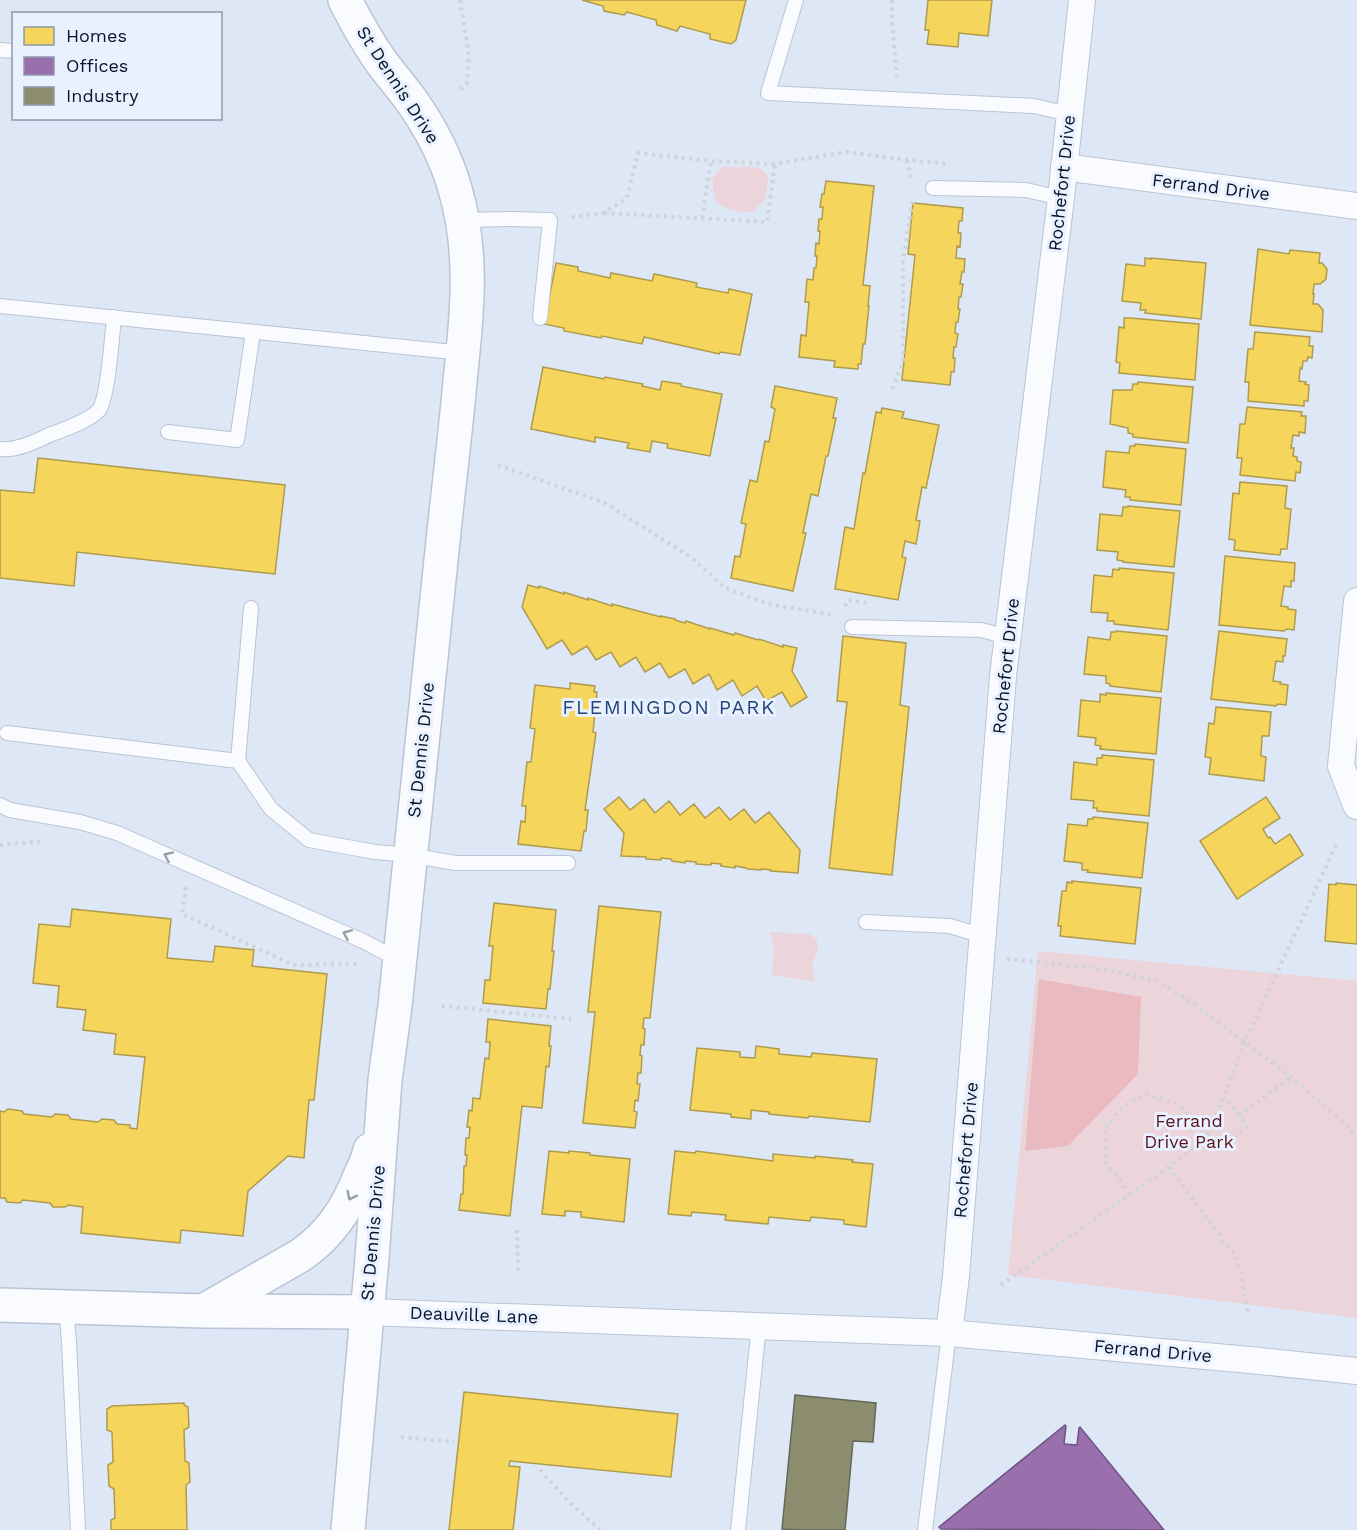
<svg xmlns="http://www.w3.org/2000/svg" width="1357" height="1530" font-family="'Work Sans',sans-serif">
<rect width="100%" height="100%" fill="#dee7f5"/>
<g fill="#ebd5db">
<path d="M722 167H759L768 175 766 198 752 213C740 211 722 211 715 199 713 194 713 184 712 178Z"/>
<polygon points="770,932 809,934 817,940 818,951 812,964 815,982 772,975 774,948"/>
<polygon points="1038,951 1357,981 1357,1318 1008,1275"/>
</g>
<polygon fill="#eabac1" points="1039,979 1141,997 1138,1074 1068,1146 1025,1151"/>
<g fill="#f6d55c" stroke="#ae9b4d" stroke-width="1.5">
<polygon points="582,0 746,0 736,40 731,44 710,39 710,34 680,26 677,31 657,25 656,20 627,12 624,15 604,11 603,6"/>
<polygon points="928,0 992,0 988,36 959,33 958,47 927,44 929,30 925,30"/>
<polygon points="826,181 874,186 863,285 870,286 868,306 869,306 865,344 863,344 861,364 858,364 858,369 834,367 835,361 799,357 801,335 806,336 809,302 805,302 807,279 813,280 814,268 816,268 817,256 815,256 816,243 819,244 820,231 818,231 819,219 822,219 823,207 820,207 822,194 824,194"/>
<polygon points="913,203 963,208 962,221 959,221 958,233 961,233 960,247 957,246 956,258 965,259 964,272 962,272 960,284 963,284 961,297 959,297 958,309 960,309 958,322 956,322 955,333 958,334 956,347 954,347 953,358 955,358 954,372 951,372 950,385 902,380 915,255 908,254"/>
<polygon points="1258,249 1289,254 1290,250 1320,253 1319,263 1322,263 1327,269 1326,279 1320,284 1314,284 1313,294 1314,294 1313,304 1318,304 1323,310 1322,332 1250,325"/>
<polygon points="1145,258 1151,259 1151,258 1206,263 1201,319 1145,313 1146,310 1140,310 1141,303 1122,301 1126,264 1145,266"/>
<polygon points="556,263 578,267 578,271 610,278 611,273 652,281 654,274 697,283 696,287 728,293 729,289 752,294 740,355 720,352 719,354 644,337 642,344 602,336 601,338 564,331 564,328 544,324"/>
<polygon points="1124,318 1130,318 1199,324 1195,380 1119,373 1120,363 1116,362 1119,327 1124,328"/>
<polygon points="1255,332 1310,337 1309,346 1313,346 1312,358 1308,357 1307,361 1303,361 1302,369 1300,368 1299,381 1306,382 1305,384 1309,385 1308,401 1304,401 1304,406 1248,401 1249,382 1245,382 1248,349 1253,349"/>
<polygon points="543,367 604,379 605,377 643,384 642,386 660,390 662,381 681,384 681,386 722,394 710,456 667,448 668,444 652,441 650,452 627,448 629,443 595,437 595,442 531,429"/>
<polygon points="1138,382 1193,387 1188,443 1133,437 1133,434 1128,433 1128,428 1110,424 1113,390 1132,390 1133,384 1138,384"/>
<polygon points="775,386 837,398 833,418 836,418 828,456 826,456 818,496 811,494 803,533 806,533 793,591 731,578 735,556 740,557 746,524 741,523 750,480 757,482 765,441 769,442 775,409 771,407"/>
<polygon points="1247,407 1302,412 1301,416 1306,416 1305,433 1299,432 1299,436 1293,435 1291,448 1294,448 1293,456 1297,457 1297,461 1301,462 1300,473 1296,472 1295,481 1240,475 1242,458 1237,458 1240,424 1245,424"/>
<polygon points="882,408 904,412 902,418 939,425 926,488 922,487 916,520 920,521 916,544 905,541 902,557 906,558 898,600 835,589 845,527 854,529 863,473 865,474 876,412 881,413"/>
<polygon points="1135,444 1186,449 1181,505 1130,500 1130,497 1125,497 1126,490 1103,487 1106,451 1129,453 1130,446 1135,446"/>
<polygon points="38,458 285,485 275,574 77,552 74,586 0,578 0,490 34,493"/>
<polygon points="1240,482 1287,486 1285,508 1291,509 1287,549 1281,549 1280,555 1234,550 1235,540 1229,539 1233,493 1239,494"/>
<polygon points="1128,506 1180,511 1174,567 1123,562 1123,561 1117,560 1118,552 1097,550 1100,514 1122,516 1123,507 1128,507"/>
<polygon points="1225,556 1295,563 1294,581 1291,581 1291,587 1284,586 1281,606 1288,607 1288,609 1296,610 1294,630 1287,629 1284,631 1219,625"/>
<polygon points="1119,568 1174,573 1168,630 1114,624 1114,621 1107,621 1108,613 1091,612 1094,575 1112,577 1113,569 1119,570"/>
<polygon points="528,585 539,588 539,586 564,594 564,592 588,600 588,598 612,606 612,604 661,617 661,616 675,619 675,620 685,623 686,621 710,629 710,628 734,635 735,633 758,640 759,639 783,647 783,645 797,648 792,671 807,697 791,707 782,692 766,701 757,686 742,696 733,680 717,690 709,674 693,684 685,669 669,678 660,663 645,672 636,657 620,667 611,652 596,660 587,646 572,655 562,640 547,649 522,607"/>
<polygon points="1116,631 1167,636 1161,692 1110,686 1110,684 1106,683 1106,676 1084,674 1088,637 1110,640 1111,632 1116,632"/>
<polygon points="1219,631 1287,639 1285,656 1283,656 1283,662 1276,661 1273,681 1281,682 1280,684 1288,685 1286,705 1278,704 1276,706 1211,699"/>
<polygon points="843,636 906,643 900,705 909,707 892,875 829,868 847,702 837,701"/>
<polygon points="570,683 595,686 594,692 597,692 593,732 596,733 585,810 588,810 586,831 584,831 581,851 518,844 521,821 525,822 526,806 522,806 527,762 531,762 535,729 530,728 535,685 570,689"/>
<polygon points="1106,693 1161,698 1156,754 1100,749 1101,746 1095,745 1096,738 1078,736 1081,700 1100,702 1100,694 1106,695"/>
<polygon points="1216,707 1271,712 1269,736 1262,736 1261,756 1266,757 1264,781 1209,774 1211,758 1205,757 1209,723 1214,724"/>
<polygon points="1102,755 1154,760 1149,816 1097,811 1097,808 1093,808 1094,801 1071,799 1074,762 1097,765 1097,758 1102,758"/>
<polygon points="619,797 630,810 644,799 655,813 669,801 680,815 694,804 705,818 719,807 730,820 744,809 755,823 769,812 800,850 798,873 771,871 771,870 761,869 761,870 747,869 746,868 735,866 735,868 721,866 721,864 711,863 711,865 696,864 696,862 686,861 685,863 672,861 671,859 661,858 661,860 646,859 646,857 621,856 624,833 604,809"/>
<polygon points="1266,797 1280,818 1263,829 1268,838 1270,837 1275,844 1290,834 1303,855 1237,899 1200,841"/>
<polygon points="1093,817 1148,823 1142,878 1087,872 1088,870 1082,870 1082,863 1064,861 1068,824 1087,826 1088,819 1093,819"/>
<polygon points="1072,881 1141,888 1135,944 1060,936 1061,926 1058,926 1062,891 1066,891 1067,882 1072,883"/>
<polygon points="1336,883 1357,885 1357,944 1325,941 1329,884 1336,885"/>
<polygon points="494,903 556,910 552,951 554,951 550,989 548,989 546,1009 483,1003 485,980 490,980 493,946 489,946"/>
<polygon points="599,906 661,912 650,1018 644,1018 643,1028 645,1029 644,1045 641,1045 640,1055 642,1056 641,1073 638,1073 637,1084 640,1084 638,1101 635,1100 634,1111 637,1112 635,1128 583,1123 595,1012 588,1012"/>
<polygon points="72,909 171,919 167,958 213,962 215,946 254,950 252,966 327,974 314,1100 309,1100 304,1158 288,1156 248,1191 243,1236 181,1230 180,1243 81,1233 83,1207 68,1205 65,1207 53,1207 50,1203 23,1200 20,1203 7,1202 5,1198 0,1198 0,1111 4,1112 8,1109 22,1111 24,1114 52,1117 55,1114 68,1115 71,1119 98,1122 102,1119 114,1120 117,1124 130,1125 130,1128 137,1129 145,1057 114,1054 116,1034 83,1030 86,1010 57,1007 59,986 33,983 39,924 70,927"/>
<polygon points="488,1019 551,1026 549,1046 551,1046 549,1067 546,1066 542,1108 522,1106 510,1216 459,1210 461,1194 463,1194 464,1166 466,1166 467,1155 465,1155 466,1138 469,1138 470,1127 467,1127 469,1110 472,1111 473,1098 480,1099 485,1058 489,1059 490,1042 486,1042"/>
<polygon points="756,1046 779,1049 779,1054 811,1057 812,1053 877,1059 870,1122 809,1116 808,1118 769,1114 769,1112 751,1110 751,1119 731,1117 731,1114 690,1110 697,1048 740,1052 740,1057 755,1058"/>
<polygon points="549,1151 569,1153 569,1151 590,1153 590,1155 630,1159 624,1222 581,1217 581,1212 565,1211 565,1216 542,1214"/>
<polygon points="675,1151 695,1153 696,1151 773,1161 773,1154 815,1158 815,1156 853,1160 852,1162 873,1164 866,1227 844,1224 844,1220 811,1217 810,1221 769,1217 768,1224 725,1220 726,1215 692,1212 691,1216 668,1214"/>
<polygon points="464,1392 678,1414 671,1477 510,1461 509,1466 520,1467 513,1530 449,1530"/>
<polygon points="184,1403 184,1405 188,1407 189,1427 184,1430 185,1461 189,1463 190,1482 186,1485 187,1530 111,1530 111,1520 115,1518 114,1489 109,1486 108,1465 113,1462 112,1432 107,1430 107,1409 112,1406"/>
</g>
<polygon fill="#9970ab" stroke="#6d5484" stroke-width="1.5" points="1065,1425 1066,1426 1064,1444 1077,1445 1079,1428 1080,1427 1164,1530 941,1529 939,1527"/>
<polygon fill="#8c8c6e" stroke="#64685a" stroke-width="1.5" points="795,1395 876,1403 873,1442 853,1441 845,1530 798,1530 782,1529"/>
<g fill="none" stroke-linecap="round" stroke-linejoin="round">
<g stroke="#b9c4d6" stroke-width="16">
<g id="service">
<polyline points="796,0 768,93 1034,106 1069,114"/>
<polyline points="0,50 14,51"/>
<polyline points="933,188 1026,190 1061,198"/>
<polyline points="462,220 510,219 550,220 540,318"/>
<polyline points="0,306 463,353"/>
<polyline points="168,432 237,440 253,332"/>
<path d="M0 449C16 451 35 442 49 435 63 430 89 421 99 410 108 398 112 336 114 317"/>
<polyline points="852,627 981,630 1008,637"/>
<polyline points="7,733 238,761 271,809 309,840 375,852 410,855 455,863 568,863"/>
<polyline points="238,761 251,608"/>
<polyline points="0,805 10,810 80,822 117,833 365,942 399,960"/>
<polyline points="866,922 950,926 983,936"/>
<polyline points="66,1307 69,1342 78,1530"/>
<polyline points="738,1530 759,1325"/>
<polyline points="925,1530 949,1333"/>
</g>
</g>
<g stroke="#b9c4d6" stroke-width="28">
<g id="minor">
<polyline points="1064,167 1357,206"/>
<polyline points="1357,601 1341,766 1356,805 1357,806"/>
<polyline points="367,1312 949,1333 1250,1360 1357,1371"/>
<polyline points="949,1333 956,1276 1003,676 1061,198 1082,0"/>
</g>
</g>
<g stroke="#b9c4d6" stroke-width="36">
<g id="tertiary">
<path d="M345 0C356 22 368 43 382 63 392 76 402 88 411 100 430 127 446 157 455 189 474 252 467 317 460 381 456 428 450 475 445 522 428 683 412 844 395 1006L385 1080 372 1258 348 1530"/>
<polyline points="0,1305 204,1311 367,1312"/>
<path d="M205 1310 301 1255C330 1235 347 1209 360 1176 364 1168 368 1159 370 1150"/>
</g>
</g>
<g stroke="#d0d3d9" stroke-width="4" stroke-dasharray="3 4.5" stroke-linecap="butt">
<polyline points="460,0 469,55 467,83 460,90"/>
<polyline points="892,0 892,22 897,77"/>
<polyline points="907,160 912,182"/>
<polyline points="604,213 767,222 775,164"/>
<polyline points="572,217 603,213 627,198 638,153 711,161 775,164 846,152 907,160 949,164"/>
<polyline points="702,218 711,161"/>
<polyline points="892,389 903,362 903,261 913,198"/>
<polyline points="498,465 605,503 692,558 725,588 769,604 834,615"/>
<polyline points="845,606 848,600 869,603"/>
<polyline points="0,845 44,841"/>
<polyline points="184,888 186,889 182,914 294,965 359,964"/>
<polyline points="1007,959 1105,969 1157,981 1190,1001 1291,1077 1347,1126 1357,1138"/>
<polyline points="442,1006 571,1019"/>
<polyline points="1239,1116 1291,1077"/>
<polyline points="1169,1167 1236,1257 1241,1273 1248,1314"/>
<polyline points="1130,1194 1106,1162 1105,1128 1124,1106 1146,1094 1178,1104 1222,1148 1247,1126 1225,1097"/>
<polyline points="517,1230 518,1271"/>
<polyline points="1001,1285 1169,1167 1209,1134 1245,1042 1338,841"/>
<polyline points="401,1437 454,1442"/>
<polyline points="540,1470 571,1504 600,1530"/>
</g>
<use href="#service" stroke="#fafbfe" stroke-width="14"/>
<use href="#minor" stroke="#fafbfe" stroke-width="26"/>
<use href="#tertiary" stroke="#fafbfe" stroke-width="33"/>
</g>
<defs><path id="oneway-chevron" d="M-2-3.5L2.5 0L-2 3.5" fill="none" stroke-width="1.6" stroke-linecap="round" stroke-linejoin="round" transform="scale(1.5)"/></defs>
<g stroke="#989ea9">
<use href="#oneway-chevron" transform="translate(168 856) rotate(-156)"/>
<use href="#oneway-chevron" transform="translate(347 934) rotate(-156)"/>
<use href="#oneway-chevron" transform="translate(351 1196) rotate(117)"/>
</g>
<g text-anchor="middle" stroke-width="6" stroke-linejoin="round" paint-order="stroke">
<g font-size="18" fill="#06132a" stroke="#e9f1ff">
<text transform="translate(398 85) rotate(57)" y="6">St Dennis Drive</text>
<text transform="translate(1062 183) rotate(-84)" y="6">Rochefort Drive</text>
<text transform="translate(1211 187) rotate(7)" y="6">Ferrand Drive</text>
<text transform="translate(1006 666) rotate(-84)" y="6">Rochefort Drive</text>
<text transform="translate(421 750) rotate(-84)" y="6">St Dennis Drive</text>
<text transform="translate(966 1150) rotate(-85)" y="6">Rochefort Drive</text>
<text transform="translate(373 1233) rotate(-85)" y="6">St Dennis Drive</text>
<text transform="translate(474 1315) rotate(2)" y="6">Deauville Lane</text>
<text transform="translate(1153 1351) rotate(5)" y="6">Ferrand Drive</text>
</g>
<g font-size="18" fill="#5b131b" stroke="#e9f1ff">
<text x="1189" y="1127">Ferrand<tspan x="1189" dy="21">Drive Park</tspan></text>
</g>
<g font-size="20" letter-spacing="1.5" fill="#24457c" stroke="#e9f1ff">
<text x="669" y="714">FLEMINGDON PARK</text>
</g>
</g>
<rect x="12" y="12" width="210" height="108" fill="#e9f1ff" stroke="#8e98aa" stroke-width="1.5"/>
<rect x="24" y="27" width="30" height="18" fill="#f6d55c" stroke="#8e98aa" stroke-width="1.5"/>
<text x="66" y="42" font-size="18" fill="#06132a">Homes</text>
<rect x="24" y="57" width="30" height="18" fill="#9970ab" stroke="#8e98aa" stroke-width="1.5"/>
<text x="66" y="72" font-size="18" fill="#06132a">Offices</text>
<rect x="24" y="87" width="30" height="18" fill="#8c8c6e" stroke="#8e98aa" stroke-width="1.5"/>
<text x="66" y="102" font-size="18" fill="#06132a">Industry</text>
</svg>
